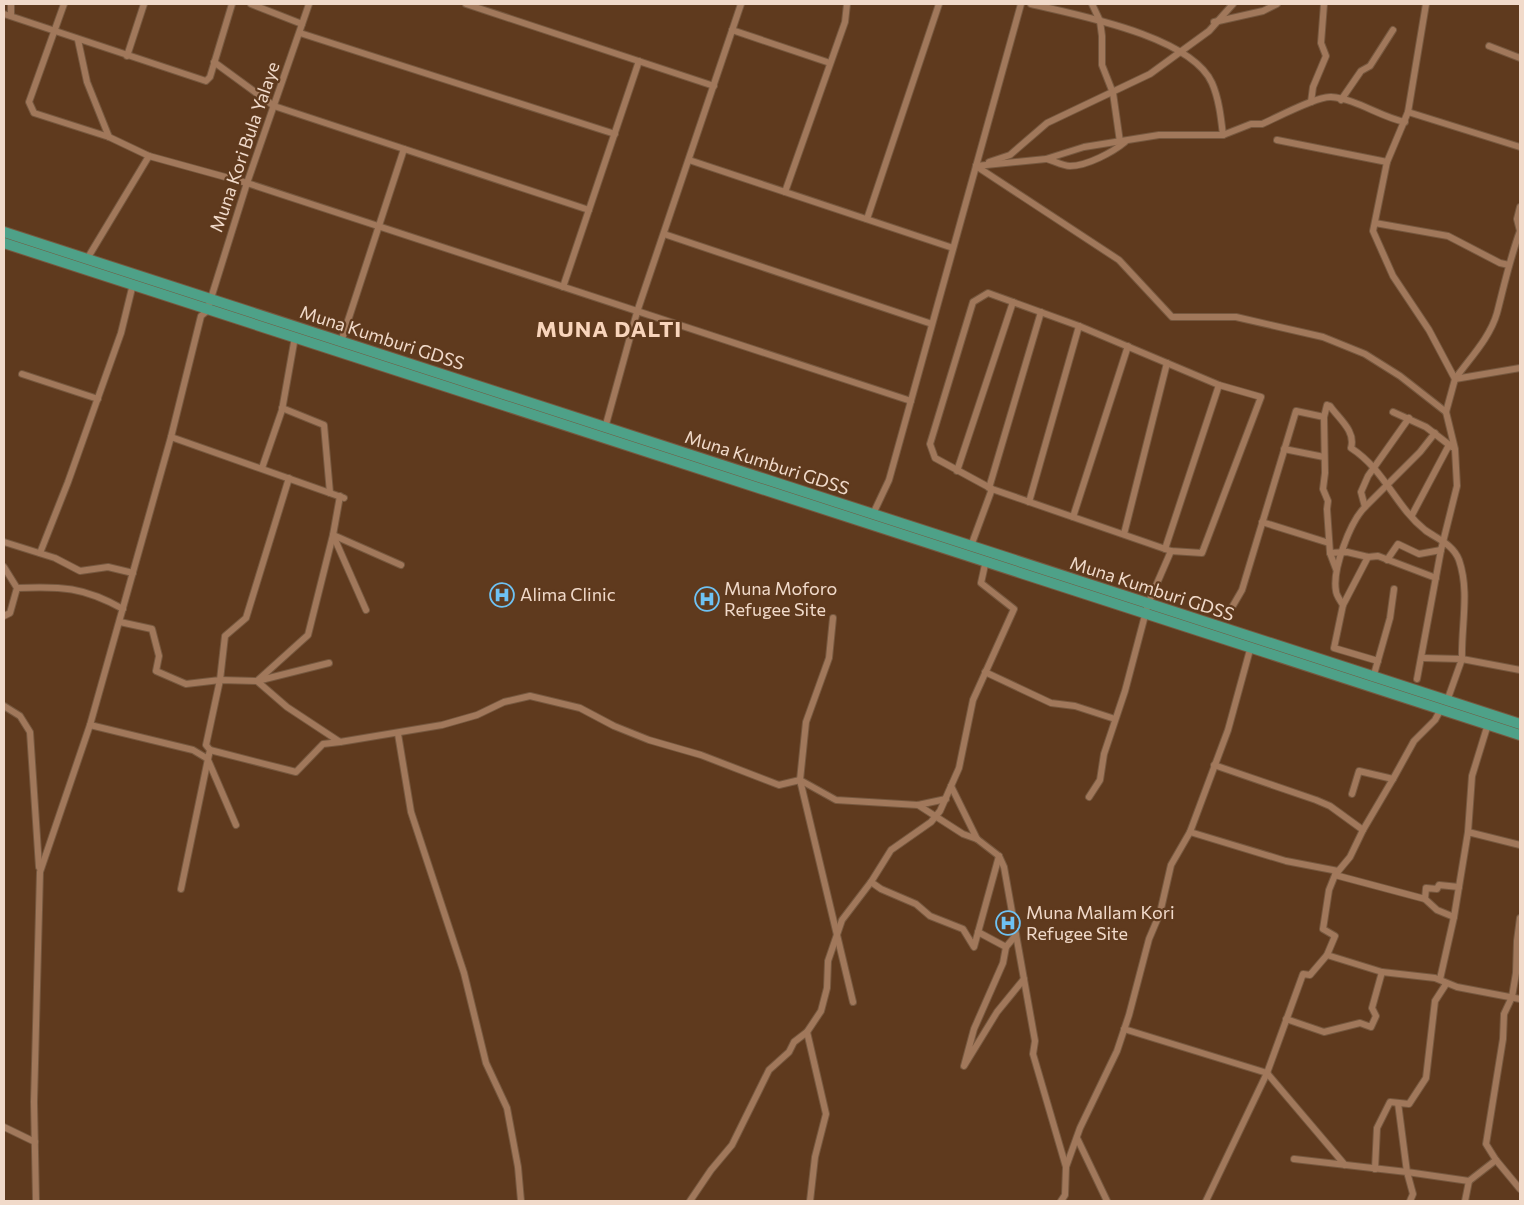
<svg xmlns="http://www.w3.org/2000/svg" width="1524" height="1205" font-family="Commissioner,sans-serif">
<rect width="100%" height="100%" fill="#5f3a1e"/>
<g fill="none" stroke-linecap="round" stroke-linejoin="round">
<g stroke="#76583f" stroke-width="8">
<g id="minor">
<polyline points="11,4 11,16"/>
<polyline points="64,4 29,102 34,113 109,137 149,156 247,183 911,401"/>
<polyline points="251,4 302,24"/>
<polyline points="309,4 247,183 207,311 201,316 171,437 90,725 193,750 208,759 210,750 206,745 220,680 257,681 308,635 333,535 401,565"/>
<polyline points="466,4 714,86"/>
<path d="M1031 4C1077 15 1191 36 1212 83 1219 99 1221 118 1223 135"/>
<polyline points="1092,4 1100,21 1102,36 1102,65 1113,93 1120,142"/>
<polyline points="4,14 206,81 210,77 232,4"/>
<polyline points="1214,22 1263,11 1277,4"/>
<polyline points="732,30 830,63"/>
<polyline points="300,33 615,134"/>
<polyline points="78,40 87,82 109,137"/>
<polyline points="1489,46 1520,58"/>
<polyline points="127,56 144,4"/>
<polyline points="214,62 274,106 589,210"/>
<polyline points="1341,100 1361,71 1370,66 1393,30"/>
<polyline points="1311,102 1313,87 1326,56 1321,43 1324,4"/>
<polyline points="1408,112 1520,147"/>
<polyline points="1277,140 1387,162"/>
<path d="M1047 159C1054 161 1063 166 1070 166 1087 166 1113 152 1125 142"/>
<polyline points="689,160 953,248"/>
<polyline points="989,162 1010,155 1047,123 1150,74 1209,31 1233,4"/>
<polyline points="976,166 1119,260 1172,317 1236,317 1323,337 1365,354 1400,376 1446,412"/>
<path d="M976 166 1046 159 1084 147 1159 135H1223L1251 124H1262C1276 118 1317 96 1331 97 1357 99 1380 117 1405 122"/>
<polyline points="785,192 845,22 847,4"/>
<polyline points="867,219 939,4"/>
<polyline points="1375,223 1448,236 1500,263 1509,265"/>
<polyline points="664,234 932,324"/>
<polyline points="87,259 149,156"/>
<polyline points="563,287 639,61"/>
<polygon points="988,293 1079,326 1219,385 1261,397 1202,553 1171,551 992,489 935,458 930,444 973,302"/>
<polyline points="341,342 404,149"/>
<polyline points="22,374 98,399"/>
<path d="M1455 379C1469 359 1490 338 1497 313 1504 286 1510 258 1520 231L1517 219 1520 207"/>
<polyline points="1455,379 1520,368"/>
<polyline points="282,408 324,425 330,493"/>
<polyline points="1393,412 1426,427 1452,447"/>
<polyline points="605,428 637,312 741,4"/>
<polyline points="171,437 344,498"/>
<polyline points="1284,449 1324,457"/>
<polyline points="262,468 282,410 295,337"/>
<polyline points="957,471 1013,302"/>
<polyline points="989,488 1041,312"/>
<polyline points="340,496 333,535 366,610"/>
<polyline points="1029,502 1079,326"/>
<polyline points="1365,507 1420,452 1435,433"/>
<polyline points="873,514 889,480 1021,4"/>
<polyline points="1412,515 1449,445"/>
<polyline points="1073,517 1128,346"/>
<polyline points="1262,522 1329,543"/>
<polyline points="1124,534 1167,363"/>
<polyline points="4,542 55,558 80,571 108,567 133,573"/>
<polyline points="971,546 992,489"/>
<polyline points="1165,549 1219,385"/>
<polyline points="40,553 68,482 121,333 133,284"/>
<polyline points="1330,553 1347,552 1368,557 1378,556 1436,578"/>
<polyline points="1387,560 1398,544 1419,554 1441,550"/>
<polyline points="4,567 17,588 10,613 4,616"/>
<path d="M1336 569 1330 553 1327 509 1328 501 1323 489 1325 473 1324 417 1327 405 1330 406C1339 419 1356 431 1351 448 1385 470 1395 506 1425 530 1437 539 1453 544 1459 560 1470 592 1461 626 1462 659L1520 670"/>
<path d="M17 588C61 586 84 587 123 609"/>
<polyline points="1343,605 1368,557"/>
<polyline points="1231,609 1242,590 1296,411 1324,417"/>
<polyline points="833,618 829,658 806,722 800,780 836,800 918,805 946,799"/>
<polyline points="120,622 152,629 159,656 156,671 186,684 220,680 225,636 246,618 289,478"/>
<polyline points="1423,658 1462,659 1447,701"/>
<path d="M1378 661 1334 648 1343 605C1340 600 1336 595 1336 591 1332 570 1350 522 1365 507L1361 492 1368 476 1409 418"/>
<polyline points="329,663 257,681 287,707 340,742 442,725 477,715 504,702 530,696 580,708 614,726 649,740 701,755 779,785 800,780 853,1002"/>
<polyline points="985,672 1051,703 1075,706 1115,719"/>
<polyline points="1373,678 1390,618 1394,589"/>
<polyline points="1417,679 1441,550 1457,486 1455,449 1446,412 1455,379 1429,330 1393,276 1373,231 1387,162 1408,112 1426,4"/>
<polyline points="4,706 20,716 30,732 39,867"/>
<polyline points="398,734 411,812 464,973 486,1063 507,1108 518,1167 521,1201"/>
<polyline points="210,750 296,772 323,744 340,742"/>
<polyline points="208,760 236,825"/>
<polyline points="1214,765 1316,800 1330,806 1363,830"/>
<polyline points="1393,779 1414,741 1435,720 1441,709"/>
<polyline points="951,786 977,839 999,856 1004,867 1035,1041 1033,1054 1066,1167"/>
<polyline points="1089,797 1100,780 1104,754 1125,691 1148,604 1171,551"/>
<polyline points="918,805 963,834 977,839"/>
<polyline points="1190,832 1286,861 1338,871"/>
<polyline points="1468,832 1472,776 1488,724"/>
<polyline points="1335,875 1425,899 1426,888 1437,889 1439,885 1459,887"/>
<polyline points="871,882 881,889 916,904 930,916 963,929 974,947 999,856"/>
<polyline points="181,889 208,759"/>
<polyline points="1425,899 1437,910 1454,917"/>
<polyline points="1520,918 1517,941 1516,973 1512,997 1504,1014 1503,1039 1486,1144 1496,1160 1520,1189"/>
<polyline points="978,932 1006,947 1016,935"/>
<polyline points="1006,947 1003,963 974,1029 964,1066 997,1012 1024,979"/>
<polyline points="1327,955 1382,972 1435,978 1457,987 1520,999"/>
<polyline points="1440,979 1454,917 1468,832 1520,845"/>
<polyline points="1286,1019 1324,1032 1360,1023 1371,1027 1376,1016 1372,1008 1382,972"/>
<polyline points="1124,1029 1267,1073 1345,1165"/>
<polyline points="1398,1103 1407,1172 1469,1181 1496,1160"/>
<polyline points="4,1127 35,1142"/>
<polyline points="1077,1138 1107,1201"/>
<polyline points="1294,1159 1407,1172 1413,1194 1410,1201"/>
<polyline points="1375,1169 1377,1128 1390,1102 1409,1104 1426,1078 1435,1001 1446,984"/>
<polyline points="36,1201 34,1102 40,872 90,725"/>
<polyline points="690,1201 711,1170 732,1145 769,1070 789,1052 794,1042 807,1032"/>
<polyline points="810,1201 815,1157 826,1114 807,1032 821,1011 827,988 828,961 842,920 871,882 891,850 931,822 940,811 959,768 973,700 1014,609 981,583 986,560"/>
<polyline points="1061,1201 1065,1195 1066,1167 1080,1128 1117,1051 1129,1015 1149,939 1160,913 1171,865 1190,832 1228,730 1251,646"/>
<polyline points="1206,1201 1267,1073 1303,974 1310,975 1327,955 1335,936 1323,929 1329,890 1335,875 1350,857 1363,830 1393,779 1359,771 1352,794"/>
<polyline points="1465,1201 1469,1181"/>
</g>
</g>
<g stroke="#76583f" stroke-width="12">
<g id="trunk">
<polyline points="4,232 1520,724"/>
<polyline points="4,243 1520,735"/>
</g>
</g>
<use href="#minor" stroke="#a1785b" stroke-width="6"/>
<use href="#trunk" stroke="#4ea188" stroke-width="10"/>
</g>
<defs>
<g id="hospital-ring" transform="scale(1.25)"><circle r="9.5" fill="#5f3a1e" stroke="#6ec2f3" stroke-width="1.5"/><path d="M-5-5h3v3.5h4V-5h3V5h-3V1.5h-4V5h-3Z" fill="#6ec2f3"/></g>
</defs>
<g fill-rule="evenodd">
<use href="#hospital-ring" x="502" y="595"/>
<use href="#hospital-ring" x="707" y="599"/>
<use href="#hospital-ring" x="1008" y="923"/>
</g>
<g text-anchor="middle" stroke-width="4.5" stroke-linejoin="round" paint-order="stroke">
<g font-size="18" fill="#f1daca" stroke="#5f3a1e">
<text transform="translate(245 147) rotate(-71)" y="6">Muna Kori Bula Yalaye</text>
<text transform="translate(382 338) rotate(18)" y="6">Muna Kumburi GDSS</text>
<text transform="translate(767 463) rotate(18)" y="6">Muna Kumburi GDSS</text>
<text transform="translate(1152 589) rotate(18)" y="6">Muna Kumburi GDSS</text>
</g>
<g font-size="18" fill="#f1daca" stroke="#5f3a1e" text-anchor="start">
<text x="724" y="595">Muna Moforo<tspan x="724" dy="21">Refugee Site</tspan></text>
<text x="520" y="601">Alima Clinic</text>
<text x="1026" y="919">Muna Mallam Kori<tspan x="1026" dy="21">Refugee Site</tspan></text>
</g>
<g font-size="22" font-weight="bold" letter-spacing="1" fill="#f8d4bb" stroke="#5f3a1e">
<text x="609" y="337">MUNA DALTI</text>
</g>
</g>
<rect width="1524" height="1205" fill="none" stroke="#f1daca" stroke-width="10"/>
</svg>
